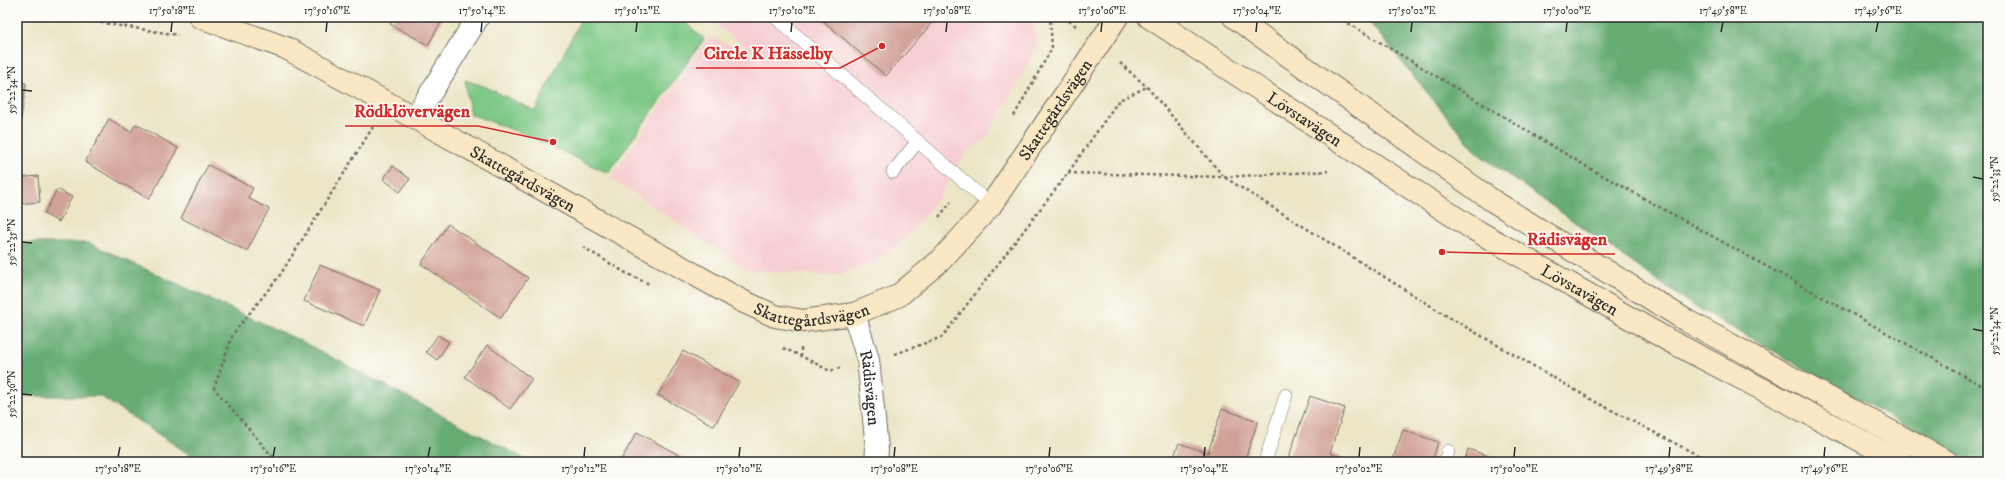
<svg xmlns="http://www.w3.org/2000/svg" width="2005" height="479" font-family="'IM FELL DW Pica',serif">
<rect width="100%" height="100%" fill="#fdfcf7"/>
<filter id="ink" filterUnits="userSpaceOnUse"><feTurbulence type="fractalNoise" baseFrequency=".025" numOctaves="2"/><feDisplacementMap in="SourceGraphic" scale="8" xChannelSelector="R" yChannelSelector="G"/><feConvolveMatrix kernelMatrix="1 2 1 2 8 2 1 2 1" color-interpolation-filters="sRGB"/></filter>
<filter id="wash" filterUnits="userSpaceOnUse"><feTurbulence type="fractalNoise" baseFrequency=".012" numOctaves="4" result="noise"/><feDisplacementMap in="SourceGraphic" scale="16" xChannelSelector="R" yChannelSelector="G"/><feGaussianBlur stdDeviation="0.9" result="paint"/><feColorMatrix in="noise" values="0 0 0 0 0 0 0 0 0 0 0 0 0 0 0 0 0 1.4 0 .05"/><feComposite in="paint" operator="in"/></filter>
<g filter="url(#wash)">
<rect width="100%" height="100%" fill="#ece6c7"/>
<polygon fill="#f7cfd3" points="705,17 1030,17 1039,44 984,141 967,151 940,196 904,240 874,263 833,276 748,270 610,178 709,37 757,55"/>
<polygon fill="#7dc886" stroke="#547a58" points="582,17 679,17 704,39 608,173 527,135 470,114 465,80 486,87 535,111"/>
<g fill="#66ac73" stroke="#486c4f">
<polygon points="1365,17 1988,17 1988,462 1970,462 1692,305 1477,153"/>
<polygon points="17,243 89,243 301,341 531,462 201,462 100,396 17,396"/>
</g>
<g id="blocks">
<g fill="#d1a097">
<polygon points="395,17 444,17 428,45 390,24"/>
<polygon points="819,17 937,17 886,76"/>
<polygon points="17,82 26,83 18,141 17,141"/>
<polygon points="109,119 131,132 136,124 178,148 149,199 85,162"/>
<polygon points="208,165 253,188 248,198 269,209 247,251 181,218"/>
<polygon points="393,166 410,179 400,192 383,179"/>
<polygon points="38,176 40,202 17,204 17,178"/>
<polygon points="57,189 72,197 59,222 44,214"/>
<polygon points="448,224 528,278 501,318 421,264"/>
<polygon points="320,265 380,290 364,326 304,301"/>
<polygon points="438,335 449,342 437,360 426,352"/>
<polygon points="487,345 532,379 510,409 465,377"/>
<polygon points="683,351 739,382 714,426 658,395"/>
<polygon points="1310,396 1345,408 1330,453 1354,462 1287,462"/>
<polygon points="1222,409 1258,421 1244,462 1172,462 1179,443 1208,453"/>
<polygon points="1403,430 1438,442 1432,462 1392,462"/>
<polygon points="637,432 686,459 684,462 620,462"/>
<polygon points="1468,449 1506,462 1464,462"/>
</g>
</g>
</g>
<g filter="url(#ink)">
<use href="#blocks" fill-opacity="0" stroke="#6f6c62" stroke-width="1"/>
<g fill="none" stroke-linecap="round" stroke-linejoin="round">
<g stroke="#6f6c62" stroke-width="14">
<g id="lane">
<polyline points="775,17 991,205"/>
<polyline points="893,172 918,141"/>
<polyline points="1265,462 1286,395"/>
<polyline points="1445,462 1448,451"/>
</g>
</g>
<g stroke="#6f6c62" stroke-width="24">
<g id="street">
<polyline points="415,118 478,17"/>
<path id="s1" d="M854 314 868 359 877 449 876 462"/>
</g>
</g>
<g stroke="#6f6c62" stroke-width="24">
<g id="secondary">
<path id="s2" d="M200 17 286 48 415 118 742 301 775 316 803 321 854 314 898 296 941 260 991 205 1117 17"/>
<path id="s3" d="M1149 17 1470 227 1670 341 1902 462"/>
<polyline points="1234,17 1493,201 1687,321 1947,462"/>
</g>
</g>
<g stroke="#6f6c62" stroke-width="2.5" stroke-dasharray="3 3" stroke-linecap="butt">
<polyline points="65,17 178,35"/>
<polyline points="1064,17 1076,26"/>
<polyline points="1338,17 1589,168 1988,389"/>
<polyline points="1120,63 1147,87 1224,177 1447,316 1594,401 1711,462"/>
<polyline points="1014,116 1052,48 1050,17"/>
<polyline points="1068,173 1224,177 1328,171"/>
<polyline points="939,217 951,202"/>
<polyline points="583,247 624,272 649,284"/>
<polyline points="783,348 801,356"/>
<polyline points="801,348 801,356 830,371 840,368"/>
<polyline points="895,354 942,337 1068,173 1119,100 1147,87"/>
<polyline points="904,458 916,462"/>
<polyline points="277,462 214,388 233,334 280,275 373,127"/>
</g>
<use href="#lane" stroke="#fff" stroke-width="13"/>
<use href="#street" stroke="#fff" stroke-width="22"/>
<use href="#secondary" stroke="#fae7c3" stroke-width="22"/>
</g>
</g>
<path fill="none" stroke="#2b2b2b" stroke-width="1.5" d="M171 32 172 22M326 32 327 22M481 32 482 22M636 32 637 22M791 32 792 22M946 32 947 22M1101 32 1102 22M1256 32 1257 22M1411 32 1412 22M1566 32 1567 22M1721 32 1723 22M1876 32 1878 22M22 90 32 91M1973 177 1983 179M22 242 32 243M1973 329 1983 331M22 394 32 395M118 457 120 447M273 457 275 447M428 457 430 447M584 457 585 447M739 457 740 447M894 457 895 447M1049 457 1050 447M1204 457 1205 447M1359 457 1360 447M1514 457 1515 447M1669 457 1670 447M1824 457 1825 447"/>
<g text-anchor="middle" stroke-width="3.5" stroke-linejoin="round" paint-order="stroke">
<g font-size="17" fill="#2b2b2b" stroke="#fdfcf7">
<text dy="6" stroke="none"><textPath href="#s2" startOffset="1022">Skattegårdsvägen</textPath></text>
<text dy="6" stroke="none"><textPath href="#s3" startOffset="186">Lövstavägen</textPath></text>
<text dy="6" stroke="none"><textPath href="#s2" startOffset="362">Skattegårdsvägen</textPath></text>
<text dy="6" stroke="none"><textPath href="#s3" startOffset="510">Lövstavägen</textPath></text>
<text dy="6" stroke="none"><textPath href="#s2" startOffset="686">Skattegårdsvägen</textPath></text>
<text dy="6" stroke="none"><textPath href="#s1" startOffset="76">Rädisvägen</textPath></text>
</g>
</g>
<path fill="none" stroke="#d62828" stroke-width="1.5" d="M882 46L840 68H696M553 142L478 126H345M1442 252L1519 254H1615"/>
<g fill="#d62828" stroke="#fdfcf7" stroke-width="1.5">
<circle cx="882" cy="46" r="4"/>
<circle cx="553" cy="142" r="4"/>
<circle cx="1442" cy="252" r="4"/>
</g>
<g font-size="18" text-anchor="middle" font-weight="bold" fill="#d62828" stroke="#fdfcf7" stroke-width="3.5" stroke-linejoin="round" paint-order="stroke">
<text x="768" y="59">Circle K Hässelby</text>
<text x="412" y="117">Rödklövervägen</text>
<text x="1567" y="245">Rädisvägen</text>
</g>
<rect width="2005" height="479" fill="none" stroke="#fdfcf7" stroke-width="44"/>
<rect x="22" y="22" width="1961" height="435" fill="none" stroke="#2b2b2b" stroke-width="1.5"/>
<g font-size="10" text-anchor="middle" fill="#2b2b2b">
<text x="172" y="14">17°50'18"E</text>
<text x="327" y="14">17°50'16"E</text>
<text x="482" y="14">17°50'14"E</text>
<text x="637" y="14">17°50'12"E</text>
<text x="792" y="14">17°50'10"E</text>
<text x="947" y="14">17°50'08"E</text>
<text x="1102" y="14">17°50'06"E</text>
<text x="1257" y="14">17°50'04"E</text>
<text x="1412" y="14">17°50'02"E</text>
<text x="1567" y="14">17°50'00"E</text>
<text x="1723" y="14">17°49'58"E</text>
<text x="1878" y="14">17°49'56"E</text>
<text transform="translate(11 90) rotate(-90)" y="4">59°22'34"N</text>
<text transform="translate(1994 179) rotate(-90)" y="4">59°22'33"N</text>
<text transform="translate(11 242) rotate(-90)" y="4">59°22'35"N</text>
<text transform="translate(1994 331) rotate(-90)" y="4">59°22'34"N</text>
<text transform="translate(11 394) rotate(-90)" y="4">59°22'36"N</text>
<text x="118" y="472">17°50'18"E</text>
<text x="273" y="472">17°50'16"E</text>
<text x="428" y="472">17°50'14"E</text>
<text x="584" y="472">17°50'12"E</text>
<text x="739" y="472">17°50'10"E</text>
<text x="894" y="472">17°50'08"E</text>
<text x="1049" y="472">17°50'06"E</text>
<text x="1204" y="472">17°50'04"E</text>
<text x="1359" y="472">17°50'02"E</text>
<text x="1514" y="472">17°50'00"E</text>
<text x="1669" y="472">17°49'58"E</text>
<text x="1824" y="472">17°49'56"E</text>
</g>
</svg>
